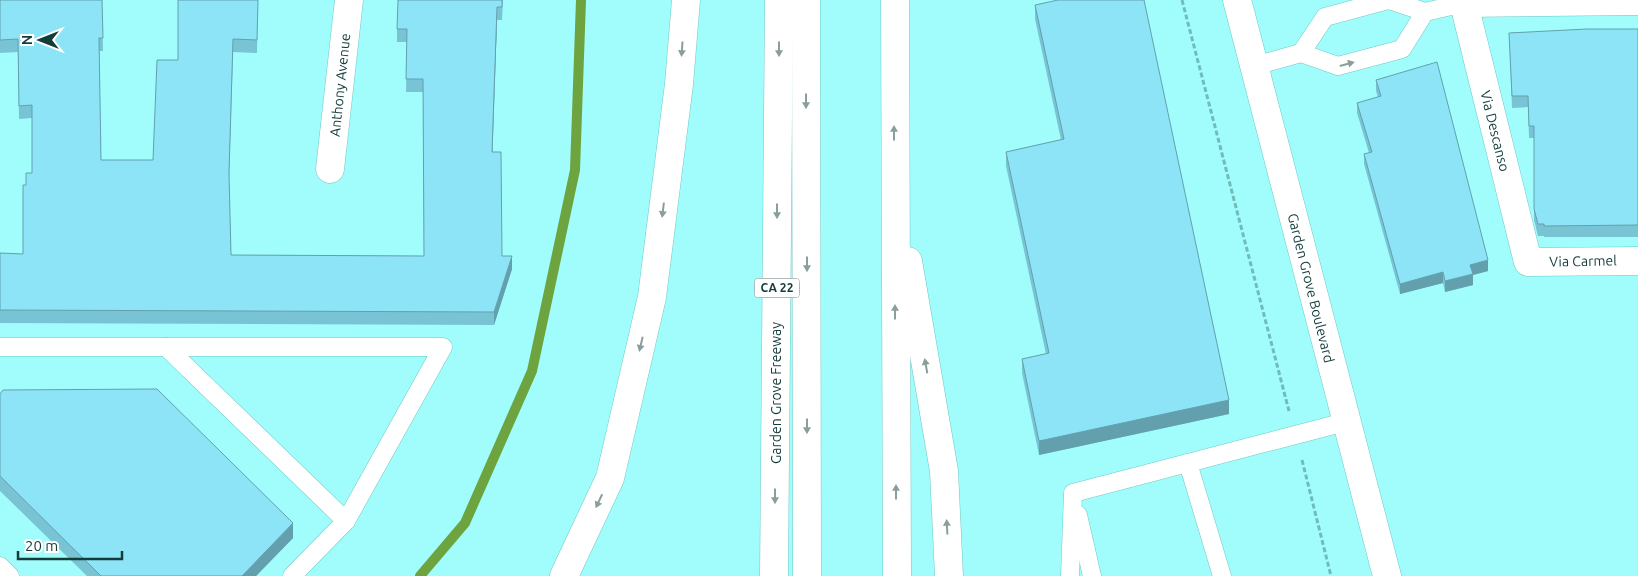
<svg xmlns="http://www.w3.org/2000/svg" width="1638" height="576" font-family="Ubuntu,sans-serif">
<rect width="100%" height="100%" fill="#a1fdfb"/>
<g fill="none" stroke-linecap="round" stroke-linejoin="round">
<polyline stroke="#6da43f" stroke-width="10" points="420,576 465,523 532,371 575,170 581,0"/>
<g stroke="#6dc9c6" stroke-width="19">
<g id="service">
<polyline points="1389,0 1425,12 1464,3"/>
<polyline points="1301,53 1325,17 1388,0"/>
<polyline points="1254,66 1301,53 1338,66 1402,49 1425,12"/>
<polyline points="0,347 443,347 346,521 292,576"/>
<polyline points="166,347 346,521"/>
<polyline points="1188,463 1222,576"/>
<polyline points="1078,515 1092,576"/>
<polyline points="0,566 10,576"/>
<polyline points="1070,576 1073,493 1345,422"/>
</g>
</g>
<g stroke="#6dc9c6" stroke-width="29">
<g id="minor">
<polyline points="1463,0 1528,262 1638,261"/>
<polyline points="1464,3 1638,1"/>
<polyline points="330,169 349,0"/>
</g>
</g>
<g stroke="#6dc9c6" stroke-width="29">
<polyline id="secondary" points="1237,0 1387,576"/>
</g>
<g stroke="#6dc9c6" stroke-width="29">
<g id="motorway">
<polyline points="806,0 807,576"/>
<polyline points="895,0 897,576"/>
<polyline points="908,261 944,471 949,576"/>
<polyline points="564,576 610,478 652,297 679,84 686,0"/>
<polyline points="774,576 779,0"/>
</g>
</g>
<g stroke="#71bcba" stroke-width="3" stroke-dasharray="5 2.5" stroke-linecap="butt">
<polyline points="1182,0 1289,411"/>
<polyline points="1302,460 1331,576"/>
</g>
<use href="#service" stroke="#fff" stroke-width="18"/>
<use href="#minor" stroke="#fff" stroke-width="28"/>
<use href="#secondary" stroke="#fff" stroke-width="28"/>
<use href="#motorway" stroke="#fff" stroke-width="28"/>
</g>
<g fill="#79c4d4">
<polygon points="0,0 102,0 103,51 99,51 101,160 153,160 178,60 258,0 257,53 233,52 229,181 231,255 424,256 423,92 406,92 407,42 397,42 397,29 503,0 502,20 497,20 492,152 502,256 512,269 494,325 0,323 0,253 23,254 26,185 32,173 32,118 19,119 18,52 0,53"/>
<polygon points="1035,5 1229,414 1039,455 1022,373 1022,359 1046,354 1006,166 1006,152 1061,140 1035,19"/>
<polygon points="1638,29 1638,237 1544,237 1544,236 1538,236 1534,220 1534,138 1529,138 1528,107 1512,108 1509,33"/>
<polygon points="1376,80 1488,271 1473,275 1473,285 1445,292 1443,283 1400,294 1364,164 1364,154 1369,153 1357,113 1357,103 1378,97 1376,91"/>
<polygon points="0,394 293,538 256,576 87,576 0,491"/>
</g>
<g fill="#63a0ad">
<polygon points="497,7 497,20 492,165 492,152"/>
<polygon points="512,256 512,269 494,325 494,312"/>
<polygon points="1488,260 1488,271 1473,275 1473,285 1445,292 1445,281 1470,265"/>
<polygon points="1443,272 1443,283 1400,294 1400,284"/>
<polygon points="1229,400 1229,414 1039,455 1039,441"/>
<polygon points="293,523 293,538 256,576 242,576"/>
</g>
<g fill="#8de4f7" stroke="#63a0ad">
<polygon points="0,0 102,0 103,38 99,38 101,160 153,160 157,60 178,60 178,0 258,0 257,40 233,39 229,173 231,255 424,256 423,79 406,79 407,29 397,29 398,0 502,0 502,7 497,7 492,152 501,152 502,256 512,256 494,312 0,310 0,253 23,254 23,185 26,185 26,173 32,173 32,105 19,106 18,39 0,40"/>
<polygon points="1058,0 1144,0 1229,400 1039,441 1022,359 1049,353 1006,152 1064,139 1035,5"/>
<polygon points="1587,29 1638,29 1638,225 1544,226 1544,224 1538,224 1534,209 1534,126 1529,126 1528,96 1512,96 1509,33"/>
<polygon points="1437,62 1488,260 1470,265 1473,274 1445,281 1443,272 1400,284 1364,154 1372,152 1357,103 1381,96 1376,80"/>
<polygon points="157,389 293,523 242,576 101,576 0,476 0,394 3,390"/>
</g>
<defs><path id="oneway-solid" d="M-6-.8H1V-3.2L6.5 0L1 3.2V.8H-6Z" transform="scale(1.25)"/></defs>
<g fill="#8a9e9d">
<use href="#oneway-solid" transform="translate(682 49) rotate(94)"/>
<use href="#oneway-solid" transform="translate(779 49) rotate(90)"/>
<use href="#oneway-solid" transform="translate(1347 64) rotate(-15)"/>
<use href="#oneway-solid" transform="translate(806 101) rotate(90)"/>
<use href="#oneway-solid" transform="translate(894 133) rotate(-90)"/>
<use href="#oneway-solid" transform="translate(663 210) rotate(97)"/>
<use href="#oneway-solid" transform="translate(777 211) rotate(90)"/>
<use href="#oneway-solid" transform="translate(807 264) rotate(90)"/>
<use href="#oneway-solid" transform="translate(895 312) rotate(-90)"/>
<use href="#oneway-solid" transform="translate(641 344) rotate(103)"/>
<use href="#oneway-solid" transform="translate(926 366) rotate(-100)"/>
<use href="#oneway-solid" transform="translate(807 426) rotate(90)"/>
<use href="#oneway-solid" transform="translate(896 492) rotate(-90)"/>
<use href="#oneway-solid" transform="translate(775 496) rotate(90)"/>
<use href="#oneway-solid" transform="translate(599 501) rotate(115)"/>
<use href="#oneway-solid" transform="translate(947 527) rotate(-93)"/>
</g>
<g text-anchor="middle" stroke-width="4" stroke-linejoin="round" paint-order="stroke">
<rect fill="#fff" stroke="#5a7676" stroke-width="1" x="754.5" y="278.5" width="45" height="19" rx="4"/>
<g font-size="12" font-weight="bold" fill="#143c3b">
<text x="777" y="292">CA 22</text>
</g>
<g font-size="14" fill="#143c3b" stroke="#fff">
<text transform="translate(340 85) rotate(-84)" y="5">Anthony Avenue</text>
<text transform="translate(1495 131) rotate(76)" y="5">Via Descanso</text>
<text transform="translate(1583 261) rotate(-1)" y="5">Via Carmel</text>
<text transform="translate(1311 288) rotate(76)" y="5">Garden Grove Boulevard</text>
<text transform="translate(776 393) rotate(-90)" y="5">Garden Grove Freeway</text>
</g>
</g>
<g transform="translate(40 40) rotate(270)" stroke="#ffffff" stroke-width="4" paint-order="stroke">
<path d="M0-4L9 19L0 12L-9 19Z" fill="#143c3b"/>
<text y="-8" font-size="14" font-weight="bold" text-anchor="middle" fill="#143c3b">N</text>
</g>
<path d="M18 551v8h104v-8" fill="none" stroke="#143c3b" stroke-width="2.5"/>
<text x="25" y="551" font-size="15" fill="#143c3b" stroke="#ffffff" stroke-width="4" paint-order="stroke">20 m</text>
</svg>
